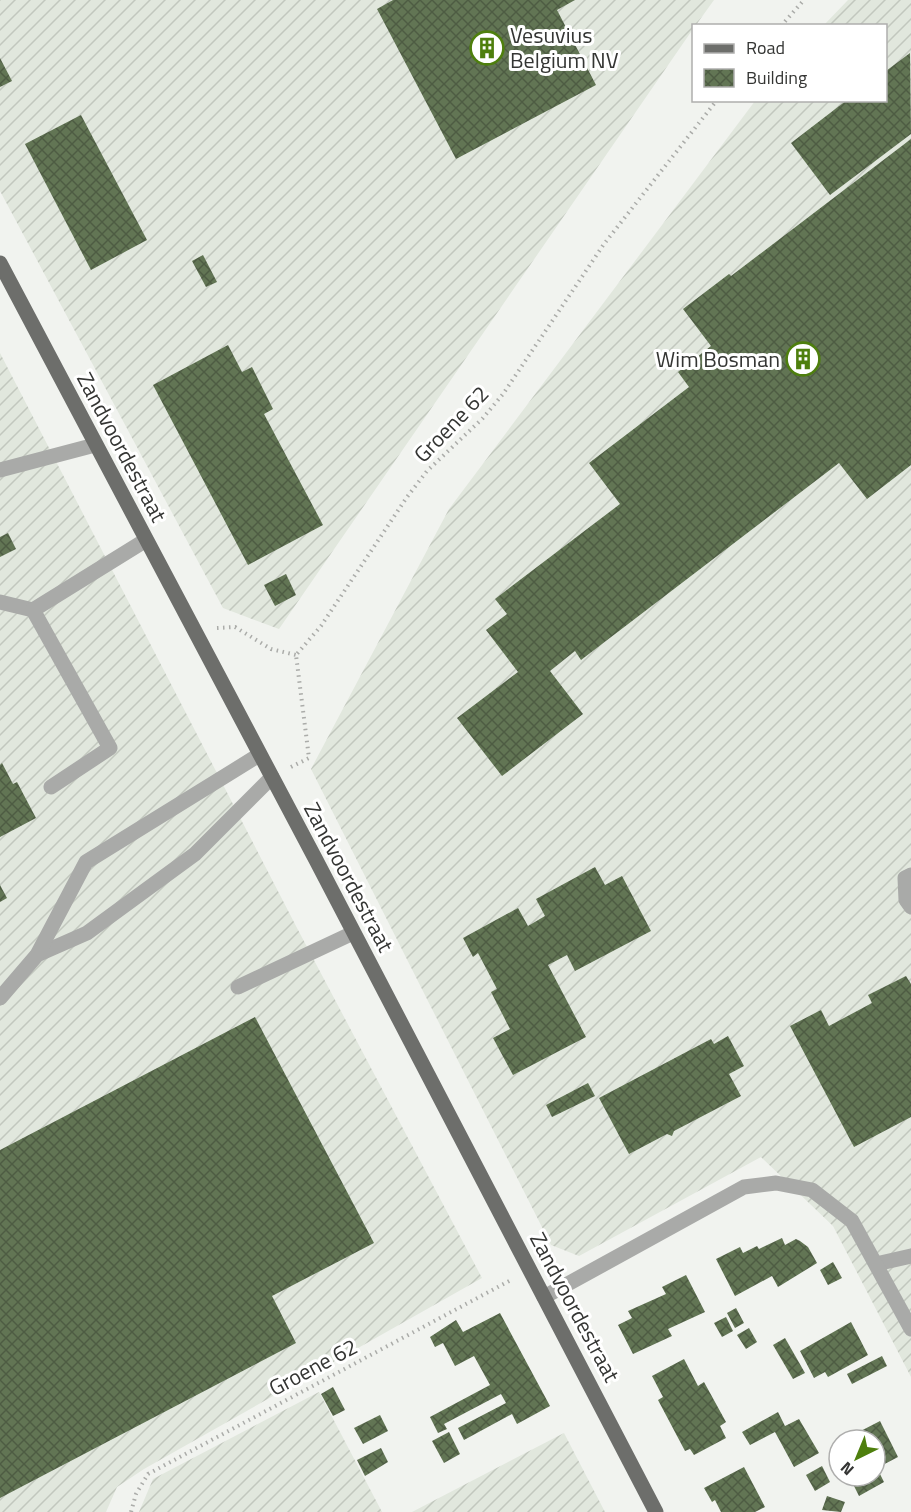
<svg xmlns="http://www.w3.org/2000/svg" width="911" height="1512" font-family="'Titillium Web',sans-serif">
<defs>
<pattern id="industrial-furrows" width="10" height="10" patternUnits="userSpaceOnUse" patternTransform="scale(1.5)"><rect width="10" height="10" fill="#e1e7dd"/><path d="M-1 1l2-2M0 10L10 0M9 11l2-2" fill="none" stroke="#c2c7be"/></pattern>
<pattern id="building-cross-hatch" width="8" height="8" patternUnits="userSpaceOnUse" patternTransform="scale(1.5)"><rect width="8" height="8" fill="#627554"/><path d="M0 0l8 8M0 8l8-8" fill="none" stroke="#4e5c43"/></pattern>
</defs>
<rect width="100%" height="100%" fill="#f1f3ef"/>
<g fill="url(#industrial-furrows)">
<polygon points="0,0 714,0 696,25 694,26 693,29 279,629 223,608 0,191"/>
<polygon points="848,0 911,0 911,1377 833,1226 761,1157 579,1256 551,1245 311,769 449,509 755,101 886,100 886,26 824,25"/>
<polygon points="0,353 297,928 482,1278 144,1469 117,1487 106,1512 0,1512"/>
<polygon points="319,1392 382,1512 139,1512 153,1479"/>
<polygon points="564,1433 605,1512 412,1512"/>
</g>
<g fill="url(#building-cross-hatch)">
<polygon points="393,0 575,0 557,10 596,85 456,159 377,9"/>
<polygon points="910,53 911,134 830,195 791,143 847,100 886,100 886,71"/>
<polygon points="0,58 12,81 0,87"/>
<polygon points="81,115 147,240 91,270 25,144"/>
<polygon points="911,139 911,465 867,499 839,463 581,660 575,651 550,671 583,714 502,776 457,718 518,672 486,630 507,614 495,599 620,504 589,463 689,387 678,372 711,346 683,309 729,274 731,276"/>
<polygon points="203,255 217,282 206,287 192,261"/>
<polygon points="228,345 242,372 252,367 273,409 264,414 323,525 248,565 153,385"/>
<polygon points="8,533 16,549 0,557 0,537"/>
<polygon points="286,574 296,595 275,606 264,585"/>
<polygon points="2,763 13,784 17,782 36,818 0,837 0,765"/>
<polygon points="595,867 605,885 622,876 651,931 575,971 567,955 548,965 586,1037 513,1075 493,1038 510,1029 491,992 497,989 478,953 473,957 463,938 518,908 528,926 545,916 536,899"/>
<polygon points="0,885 7,898 0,902"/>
<polygon points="906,976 911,984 911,1117 854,1147 790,1026 821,1010 829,1026 872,1003 868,995"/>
<polygon points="255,1017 374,1243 272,1296 296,1343 0,1498 0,1150"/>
<polygon points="728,1036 744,1066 729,1074 741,1096 674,1131 672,1136 667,1134 629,1154 599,1098 711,1039 714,1044"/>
<polygon points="588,1083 595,1096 552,1117 546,1105"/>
<polygon points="782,1238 785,1245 796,1239 800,1241 808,1247 817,1263 778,1287 772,1276 735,1296 716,1259 740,1247 743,1253 757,1246 759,1249"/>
<polygon points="833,1262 842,1278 828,1285 820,1270"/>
<polygon points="686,1275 705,1312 668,1329 672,1336 633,1354 618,1325 632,1318 628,1311 666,1294 662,1287"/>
<polygon points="736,1308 744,1323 735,1328 727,1313"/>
<polygon points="500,1313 550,1406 517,1424 512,1414 464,1440 458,1428 506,1403 501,1394 444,1424 447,1429 438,1433 430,1417 490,1385 474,1356 455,1366 443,1343 435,1347 430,1337 456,1320 463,1332"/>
<polygon points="726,1317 733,1331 722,1337 714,1323"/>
<polygon points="851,1322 868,1355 828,1377 825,1372 814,1378 800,1351"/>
<polygon points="749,1328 757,1342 746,1349 737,1335"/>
<polygon points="785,1338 805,1373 793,1379 773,1345"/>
<polygon points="882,1356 887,1366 852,1384 847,1374"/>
<polygon points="684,1359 698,1386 704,1382 726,1422 720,1426 726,1438 694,1455 690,1449 685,1451 658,1400 663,1397 652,1376"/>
<polygon points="333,1387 345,1410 333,1416 321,1394"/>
<polygon points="778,1412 785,1426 799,1419 819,1453 794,1467 775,1432 750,1445 742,1432"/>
<polygon points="380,1415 388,1431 363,1444 354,1428"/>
<polygon points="880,1421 898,1457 877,1468 884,1482 859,1496 849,1476 875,1476 875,1440 853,1440 851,1436"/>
<polygon points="449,1432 460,1454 444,1463 432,1441"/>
<polygon points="381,1448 388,1462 365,1476 357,1460"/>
<polygon points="822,1466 830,1482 815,1491 806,1475"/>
<polygon points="744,1467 765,1507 755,1512 721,1512 715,1500 712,1502 704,1488"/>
<polygon points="827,1496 845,1502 841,1512 822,1510"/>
</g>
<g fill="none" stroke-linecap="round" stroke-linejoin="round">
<g stroke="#abaca9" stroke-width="4" stroke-dasharray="1.5 4.5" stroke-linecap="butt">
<polyline points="781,26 804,0"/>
<polyline points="217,628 235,627 271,649 296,655"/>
<polyline points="291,767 309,758 296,655 321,626 407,497 427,471 483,418 503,394 604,244 717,100"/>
<polyline points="131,1512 136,1494 148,1474 511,1280"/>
</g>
<g stroke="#a9aaa8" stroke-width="15">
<polyline points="0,470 95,445"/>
<polyline points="0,602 33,610"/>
<polyline points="51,787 110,748 33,610 146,540"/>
<polyline points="911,875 905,878 906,900 911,907"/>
<polyline points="37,955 87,933 195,854 272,777"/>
<polyline points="238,987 353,933"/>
<polyline points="0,998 37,955 86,862 259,755"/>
<polyline points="876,1264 911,1256"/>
<polyline points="544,1297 744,1187 776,1183 812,1190 852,1221 911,1329"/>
</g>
<polyline stroke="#6d6e6b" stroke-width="15" points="0,263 316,860 656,1512"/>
</g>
<defs>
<g id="building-ring" transform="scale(1.725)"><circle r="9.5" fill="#fff" stroke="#4e7f0d" stroke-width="1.5"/><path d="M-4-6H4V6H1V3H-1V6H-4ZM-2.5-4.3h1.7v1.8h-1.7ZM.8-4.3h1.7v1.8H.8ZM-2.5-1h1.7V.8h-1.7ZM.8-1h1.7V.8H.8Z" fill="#4e7f0d"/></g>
</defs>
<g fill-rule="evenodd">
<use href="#building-ring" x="487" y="48"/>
<use href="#building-ring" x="803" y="359"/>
</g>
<g text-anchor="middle" stroke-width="6" stroke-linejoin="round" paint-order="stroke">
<g font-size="22" fill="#343533" stroke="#fff" text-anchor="start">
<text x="510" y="43">Vesuvius<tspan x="510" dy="25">Belgium NV</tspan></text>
<text x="780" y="367" text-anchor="end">Wim Bosman</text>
</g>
<g font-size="22" fill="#343533" stroke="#fff">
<text transform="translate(451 424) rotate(-46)" y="8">Groene 62</text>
<text transform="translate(122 447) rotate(62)" y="8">Zandvoordestraat</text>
<text transform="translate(349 877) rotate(62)" y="8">Zandvoordestraat</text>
<text transform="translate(575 1307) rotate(62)" y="8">Zandvoordestraat</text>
<text transform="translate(313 1367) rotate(-28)" y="8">Groene 62</text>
</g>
</g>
<rect x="692" y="24" width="195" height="78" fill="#ffffff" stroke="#aeaead" stroke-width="1.5"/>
<rect x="704" y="44" width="30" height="9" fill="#6d6e6b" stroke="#aeaead" stroke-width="1.5"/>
<text x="746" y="54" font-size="18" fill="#343533">Road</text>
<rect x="704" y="69" width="30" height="18" fill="url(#building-cross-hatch)" stroke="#aeaead" stroke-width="1.5"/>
<text x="746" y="84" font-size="18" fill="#343533">Building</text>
<g transform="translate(857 1458) rotate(223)"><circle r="28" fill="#ffffff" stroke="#aeaead" stroke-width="1.5"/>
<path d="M0-4.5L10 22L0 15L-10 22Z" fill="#4e7f0d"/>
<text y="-9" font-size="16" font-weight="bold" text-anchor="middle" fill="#343533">N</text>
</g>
</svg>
